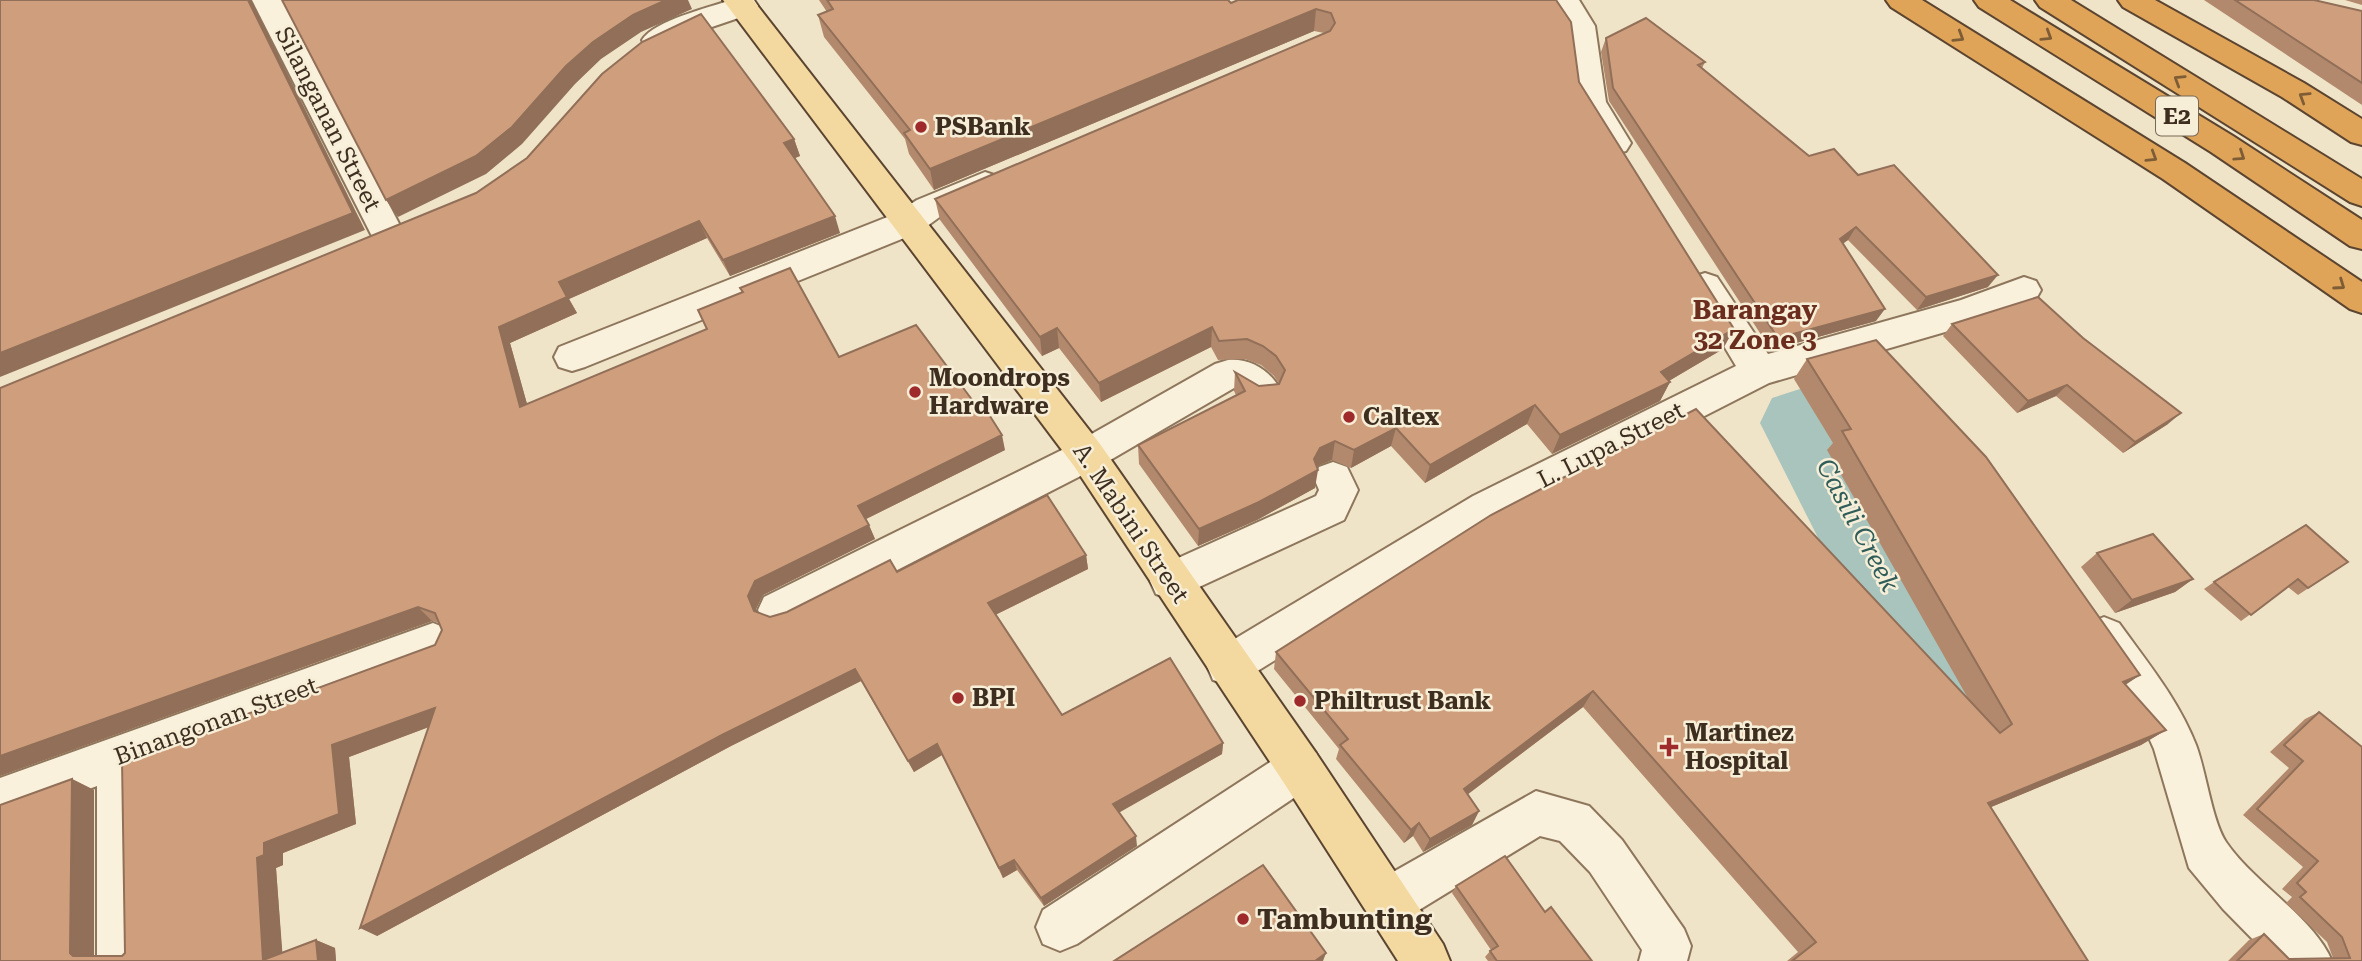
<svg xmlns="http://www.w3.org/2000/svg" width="2362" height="961" font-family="'Roboto Serif',serif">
<rect width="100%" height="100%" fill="#f0e4c8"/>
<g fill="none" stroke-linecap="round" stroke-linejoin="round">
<polygon fill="#a9c4bc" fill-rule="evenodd" points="1803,388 1834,398 1949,607 1947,643 1995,740 1981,774 1945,788 1909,774 1892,742 1851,643 1854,609 1760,423 1772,398"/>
<g stroke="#8d765c" stroke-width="4">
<g id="minor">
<polygon points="252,0 282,0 406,237 401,246 389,249 377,246"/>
<path d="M731 0H754L758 6 753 13 700 31 668 47 657 50 646 47 642 40C655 20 708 8 731 0Z"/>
<polygon points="1549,0 1579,0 1595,26 1606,102 1631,143 1626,151 1615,154 1604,151 1574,102 1565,26"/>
<polygon points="985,172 997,176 1001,184 997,192 941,216 919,232 585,367 572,371 559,367 554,357 559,347 895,214 917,200"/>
<polygon points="1705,273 1717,277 1768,354 1961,300 2024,277 2036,281 2041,290 2036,299 1983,321 1769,383 1501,520 1243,680 1228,685 1213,680 1207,666 1213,652 1473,496 1736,366 1688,286 1693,277"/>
<path d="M1228 360C1251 358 1271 371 1281 391L1276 401C1255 408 1251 398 1234 388L1100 466 794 623 779 628 764 623 758 610 764 597 1074 444 1215 364Z"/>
<polygon points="1333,462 1347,467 1358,490 1344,520 1184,594 1170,599 1156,594 1150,581 1156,568 1316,496 1319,490 1314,478 1319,467"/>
<path d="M2104 617 2119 623C2147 662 2178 699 2196 745 2206 771 2212 821 2226 842 2254 883 2314 918 2332 961H2274L2223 909 2189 868 2154 749 2145 729 2083 636 2089 623Z"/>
<polygon points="433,623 448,629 454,642 448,655 141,769 145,961 97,961 97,786 0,822 0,778"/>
<polygon points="1300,747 1316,753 1322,768 1316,783 1077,944 1060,951 1043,944 1036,927 1043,910 1284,753"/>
<polygon points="1536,791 1589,806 1622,840 1684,929 1691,946 1687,961 1639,961 1642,950 1590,872 1560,841 1540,836 1406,918 1389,924 1372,918 1366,901 1372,884"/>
</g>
</g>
<g stroke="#5b4430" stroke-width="4">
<polygon id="major" points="723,0 753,0 1100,444 1316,753 1443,944 1450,961 1398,961 1284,783 1074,466"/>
</g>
<g stroke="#5b4430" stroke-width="4">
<g id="highway">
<polygon points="1886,0 1922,0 2185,163 2362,282 2362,313 2350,309 2163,179 1891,7"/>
<polygon points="1974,0 2010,0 2233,136 2362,220 2362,249 2350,246 2211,152 1979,7"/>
<polygon points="2035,0 2071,0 2362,179 2362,206 2350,202 2040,7"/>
<polygon points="2118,0 2155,0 2304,83 2362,119 2362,145 2351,142 2282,97 2123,7"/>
</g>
</g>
<use href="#minor" fill="#faf1dc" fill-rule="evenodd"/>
<use href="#major" fill="#f3d9a0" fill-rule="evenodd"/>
<use href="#highway" fill="#e0a458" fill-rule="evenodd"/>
</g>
<g fill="#b2896c">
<polygon points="819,0 1228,0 1231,3 1556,0 1579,82 1723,349 1669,381 1670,382 1660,401 1552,454 1527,424 1425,483 1391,446 1351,468 1332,460 1317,466 1315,488 1257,520 1198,546 1139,464 1138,445 1236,395 1234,391 1235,372 1259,386 1279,384 1274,376 1261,365 1245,359 1218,360 1211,347 1101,402 1059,348 1042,356 940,220 935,199 1324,33 1314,31 934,190 909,154 905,139 824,37 818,15 827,12"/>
<polygon points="2204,0 2314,0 2362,11 2362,105"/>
<polygon points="2345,0 2362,0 2362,5"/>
<polygon points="1606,38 1705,62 1702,68 1809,156 1858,175 1988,287 1917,310 1848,240 1843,243 1876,321 1771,350 1609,101 1601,52"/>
<polygon points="794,139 800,156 795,158 840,233 730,276 707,238 569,299 577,313 510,343 527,404 707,329 742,293 740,288 839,357 1005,450 866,519 875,539 763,595 756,609 757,612 770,617 787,612 897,572 1086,555 1088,569 995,615 1062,715 1223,743 1222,754 1119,812 1137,846 1044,906 1017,870 1003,878 942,755 914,772 861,681 731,746 377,936 429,727 349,757 356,824 283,853 283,865 276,868 282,953 316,940 335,948 336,961 0,961 72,779 94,790 94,956 122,956 435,645 442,630 439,623 432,621 0,776 0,388"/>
<polygon points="1952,324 2083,338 2168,424 2123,453 2056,396 2017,413 1943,336"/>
<polygon points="1807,359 2140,675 2125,685 2166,730 2141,745 1991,807 2088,961 1787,961 1798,952 1583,707 1467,795 1479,811 1472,825 1423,852 1413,836 1404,843 1336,759 1339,749 1274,669 1276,652 1969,700 1827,450 1833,443 1794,379"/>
<polygon points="2097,553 2193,579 2175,592 2115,613 2081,567"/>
<polygon points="2348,562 2298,595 2288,587 2241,621 2204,589 2214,582"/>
<polygon points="2319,712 2362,961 2228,961 2249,940 2264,934 2289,959 2333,958 2327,942 2286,903 2292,897 2282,889 2303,867 2243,815 2289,768 2270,752 2305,719"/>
<polygon points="1456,886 1545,912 1592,961 1488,961 1485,957 1491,950 1452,893"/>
</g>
<g fill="#916f58">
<polygon points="248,0 251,0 365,230 0,377 0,353"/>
<polygon points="666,0 688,0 692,9 641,32 601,59 575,84 522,144 486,174 398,217 386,200 566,66 593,42 633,15"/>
<polygon points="1316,9 1314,31 934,190 930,169"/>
<polygon points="794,139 800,156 790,160 784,143"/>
<polygon points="835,216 840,233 730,276 723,260"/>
<polygon points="699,221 707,238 569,299 577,313 510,343 532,422 520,407 499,327 559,282"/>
<polygon points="1856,227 1848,240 1832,252 1840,239"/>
<polygon points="1998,275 1988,287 1917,310 1926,297"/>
<polygon points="1885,309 1876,321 1771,350 1778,338"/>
<polygon points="1212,327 1211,347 1101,402 1099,383"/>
<polygon points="1057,328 1059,348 1042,356 1040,337"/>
<polygon points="1734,329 1723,349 1655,389 1670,382 1660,401 1552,454 1560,435 1661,372"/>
<polygon points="2067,385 2056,396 2017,413 2028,401"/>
<polygon points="1535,405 1527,424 1425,483 1430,465"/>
<polygon points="2181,413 2168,424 2123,453 2135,442"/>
<polygon points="1396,428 1391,446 1351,468 1354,450"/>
<polygon points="1002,435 1005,450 864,520 858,506"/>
<polygon points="1335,441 1332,460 1317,466 1318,470 1315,488 1257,520 1198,546 1199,529 1314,459 1320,448"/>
<polygon points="869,525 875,539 763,595 756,609 762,624 754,611 748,596 755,581"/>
<polygon points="1086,555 1088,569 991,617 988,603"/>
<polygon points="2193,579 2175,592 2115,613 2132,600"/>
<polygon points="418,607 432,621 0,776 0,756"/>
<polygon points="855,669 861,681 731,746 377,936 360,928 722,735"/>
<polygon points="2140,675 2116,691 2123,682"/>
<polygon points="1593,691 1583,707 1456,803 1464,789"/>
<polygon points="435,708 450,719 349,757 356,824 283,853 283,865 276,868 283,961 263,960 257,858 264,843 332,745"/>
<polygon points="2166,730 2141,745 1967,817 1988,803"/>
<polygon points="1223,743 1222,754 1115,815 1113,804"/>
<polygon points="937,744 942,755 914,772 908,761"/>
<polygon points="72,779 94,790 94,961 73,956 70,953"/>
<polygon points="1479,811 1472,825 1423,852 1430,839"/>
<polygon points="1419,823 1413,836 1404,843 1411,830"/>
<polygon points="1136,836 1137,846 1044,906 1041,898"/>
<polygon points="1014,860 1017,870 1003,878 999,868"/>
<polygon points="316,940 335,948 336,961 318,961"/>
<polygon points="1326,953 1323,961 1315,961"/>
</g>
<g fill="#cf9f7d" stroke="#916f58" stroke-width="2">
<polygon points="0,0 248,0 353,213 0,353"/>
<polygon points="282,0 666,0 633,15 593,42 566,66 512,127 476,156 386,200"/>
<polygon points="827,0 1228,0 1231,3 1238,0 1556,0 1571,22 1579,82 1734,329 1661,372 1670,382 1560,435 1535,405 1430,465 1396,428 1354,450 1335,441 1320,448 1314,459 1318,470 1259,502 1199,529 1138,445 1245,391 1235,372 1259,386 1279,384 1285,370 1276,356 1263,346 1247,339 1219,341 1212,327 1099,383 1057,328 1040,337 935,199 1330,31 1335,23 1331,13 1316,9 930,169 904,133 910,130 818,15 833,9"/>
<polygon points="2235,0 2314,0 2362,11 2362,83"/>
<polygon points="701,14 794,139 784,143 835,216 723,260 699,221 559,282 567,297 499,327 520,407 707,329 698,310 743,292 740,288 790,268 839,357 916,325 976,405 981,402 1002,435 858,506 869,525 755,581 748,596 754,611 770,617 787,612 890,560 897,572 1047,495 1086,555 988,603 1062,715 1170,658 1223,743 1113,804 1136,836 1041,898 1014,860 999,868 937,744 908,761 855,669 722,735 360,928 435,708 332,745 339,814 264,843 264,855 257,858 263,960 316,940 318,961 0,961 0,805 72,779 70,953 73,956 122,956 125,953 122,760 435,645 442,630 435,613 418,607 0,756 0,388 476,193 527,158 602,74 642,42"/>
<polygon points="1646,18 1705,62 1698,65 1809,156 1834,149 1858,175 1894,165 1998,275 1926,297 1856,227 1840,239 1885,309 1778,338 1613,88 1606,38"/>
<polygon points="2038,297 2083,338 2181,413 2135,442 2067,385 2028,401 1952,324"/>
<polygon points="1876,340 1986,457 2140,675 2123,682 2166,730 1988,803 2088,961 1792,961 1816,942 1593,691 1464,789 1479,811 1430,839 1419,823 1411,830 1340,745 1348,739 1276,652 1491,515 1696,409 2000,733 2012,724 1842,431 1851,429 1807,359"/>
<polygon points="2306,525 2348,562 2308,588 2298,579 2251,615 2214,582"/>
<polygon points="2153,534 2193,579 2132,600 2097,553"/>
<polygon points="2319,712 2362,747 2362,961 2237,961 2264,934 2289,959 2350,958 2342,937 2300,897 2306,892 2297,883 2318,861 2257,809 2303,761 2284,745"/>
<polygon points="1505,856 1545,912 1551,907 1592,961 1497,961 1490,951 1498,946 1456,886"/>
<polygon points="1263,865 1326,953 1315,961 1114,961"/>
</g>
<defs><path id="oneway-chevron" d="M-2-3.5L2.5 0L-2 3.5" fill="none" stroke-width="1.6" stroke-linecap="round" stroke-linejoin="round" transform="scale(1.75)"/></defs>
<g stroke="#7e5d36">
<use href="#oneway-chevron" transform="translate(2047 36) rotate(32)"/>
<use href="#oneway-chevron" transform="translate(1959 37) rotate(32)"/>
<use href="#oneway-chevron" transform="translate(2179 80) rotate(-148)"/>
<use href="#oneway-chevron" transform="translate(2304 97) rotate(-148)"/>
<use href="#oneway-chevron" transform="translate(2240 156) rotate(34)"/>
<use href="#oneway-chevron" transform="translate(2152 157) rotate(32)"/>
<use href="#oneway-chevron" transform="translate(2340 285) rotate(35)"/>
</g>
<g fill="#9e2a2b" stroke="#f7eed8" stroke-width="2.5">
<circle cx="921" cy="127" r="7"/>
<circle cx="915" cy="392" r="7"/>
<circle cx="1349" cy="417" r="7"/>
<circle cx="958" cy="698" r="7"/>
<circle cx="1300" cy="701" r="7"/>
<path d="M1665.5 736.5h7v7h7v7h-7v7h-7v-7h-7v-7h7z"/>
<circle cx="1243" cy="919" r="7"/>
</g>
<g text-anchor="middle" stroke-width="5" stroke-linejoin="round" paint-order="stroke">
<rect fill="#f7eed8" stroke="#756857" stroke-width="2" x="2156" y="96.5" width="42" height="39" rx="5"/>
<g font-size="23" font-weight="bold" fill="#3d2e20">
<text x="2177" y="124">E2</text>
</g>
<g font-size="24" fill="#3d2e20" stroke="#f7eed8">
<text transform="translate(328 119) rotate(63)" y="8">Silanganan Street</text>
<text transform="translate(1611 445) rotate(-27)" y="8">L. Lupa Street</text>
<text transform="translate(1131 523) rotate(56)" y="8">A. Mabini Street</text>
<text transform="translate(216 721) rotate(-20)" y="8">Binangonan Street</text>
</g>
<g font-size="24" font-weight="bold" fill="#3d2e20" stroke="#f7eed8" text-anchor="start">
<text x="935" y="135">PSBank</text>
<text x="929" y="386">Moondrops<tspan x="929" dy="28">Hardware</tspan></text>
<text x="1363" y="425">Caltex</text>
<text x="972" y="706">BPI</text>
<text x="1314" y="709">Philtrust Bank</text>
<text x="1685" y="741">Martinez<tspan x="1685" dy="28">Hospital</tspan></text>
</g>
<g font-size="26" font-weight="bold" fill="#6b2e1e" stroke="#f7eed8">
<text x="1755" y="319">Barangay<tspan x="1755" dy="30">32 Zone 3</tspan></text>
</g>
<g font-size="26" font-style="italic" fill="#2f5d5a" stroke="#f7eed8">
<text transform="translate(1858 525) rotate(62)" y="9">Casili Creek</text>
</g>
<g font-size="28" font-weight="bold" fill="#3d2e20" stroke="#f7eed8" text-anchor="start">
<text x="1257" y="929">Tambunting</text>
</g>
</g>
</svg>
